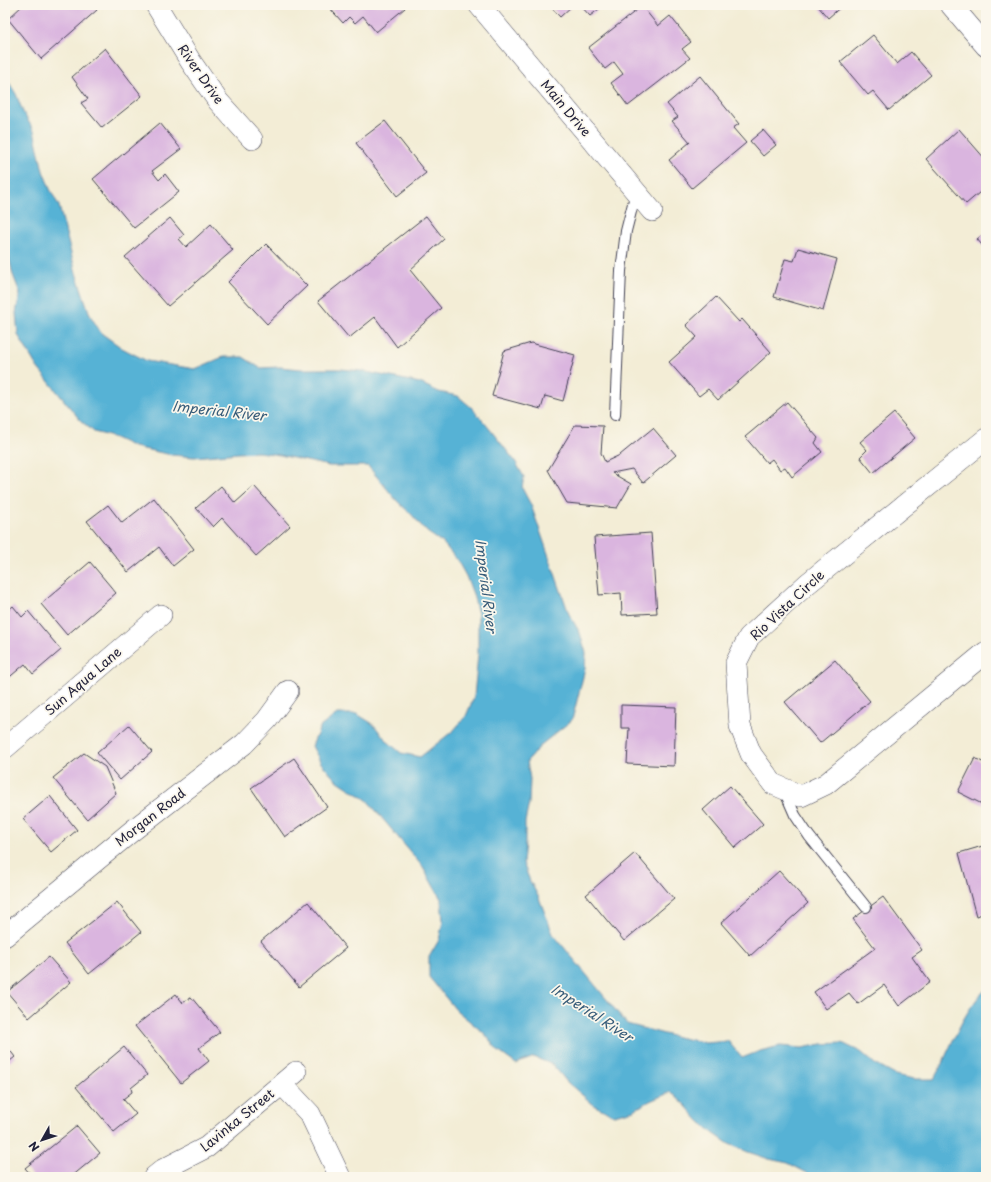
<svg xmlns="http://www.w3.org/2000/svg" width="991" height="1182" font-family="'Playpen Sans',sans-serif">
<rect width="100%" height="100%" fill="#fbf7ec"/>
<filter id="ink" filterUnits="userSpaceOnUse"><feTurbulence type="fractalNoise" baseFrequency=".025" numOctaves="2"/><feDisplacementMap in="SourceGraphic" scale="8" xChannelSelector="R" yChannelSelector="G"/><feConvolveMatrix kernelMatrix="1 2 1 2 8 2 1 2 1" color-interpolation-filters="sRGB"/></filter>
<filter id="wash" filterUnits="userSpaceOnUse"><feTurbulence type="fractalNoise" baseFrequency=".012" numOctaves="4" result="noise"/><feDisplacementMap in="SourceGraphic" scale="16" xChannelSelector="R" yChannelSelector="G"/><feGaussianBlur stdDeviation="0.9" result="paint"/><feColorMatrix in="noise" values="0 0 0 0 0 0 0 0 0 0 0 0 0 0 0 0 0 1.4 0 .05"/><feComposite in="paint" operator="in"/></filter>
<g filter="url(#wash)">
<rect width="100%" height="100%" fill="#f3edd6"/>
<path fill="#57b2d5" stroke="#3c6a88" d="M5 76 16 94 23 112 34 131 43 171 50 189 59 206 76 273 90 315 101 333 122 348 147 361 195 369 223 357H243L260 368 280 367 301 369H340L362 371 420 383 439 392 458 396 472 408 488 427 515 461 524 477 522 488 531 505 569 614 580 633 586 653 585 669 572 720 542 744 527 761 530 779 529 803 525 822V842L523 863 530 881 539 898 553 934 627 1024 668 1035 706 1043 728 1041 742 1058 760 1051 780 1046 802 1048 822 1044 842 1043 861 1052 875 1064 895 1075 915 1079H934C951 1049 961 1013 986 989V1177H825L809 1174 788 1163 769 1159 748 1152 729 1144 713 1133 699 1121 685 1105 671 1092 650 1101 634 1110 614 1115 595 1106 567 1082 553 1065 534 1057 516 1064 498 1051 485 1034 456 1010 429 977V957L439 940 443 921 441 899 422 866 367 800 335 779 321 763 312 746 320 727 337 714H357L373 724 387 741 401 753 420 757 454 730 466 716 474 697 478 654V614L473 594 466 576 457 560 443 543 427 532 411 514 397 501 368 466H329L280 455 258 452 238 453 194 457 172 455 134 447 115 438 94 432 80 420 37 367 18 335 16 313 20 293 13 275 5 240Z"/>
<g id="blocks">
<g fill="#dab5df">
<polygon points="23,5 93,5 97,10 41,59 8,19"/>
<polygon points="327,5 403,5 405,8 376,32 363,16 355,23 349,17 343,23"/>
<polygon points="549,5 573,5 560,17"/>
<polygon points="580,5 604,5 590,16"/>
<polygon points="817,5 843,5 828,18"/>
<polygon points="642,6 658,26 670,16 691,42 682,49 690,58 628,106 611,83 623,74 614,62 605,69 588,48"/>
<polygon points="873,35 897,64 911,52 931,75 889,110 873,91 868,95 840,62"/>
<polygon points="105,48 142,96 102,128 81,103 88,99 72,77"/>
<polygon points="700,76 739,124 733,128 746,143 692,188 669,160 690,142 672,121 678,117 667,104"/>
<polygon points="385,121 426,173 397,196 356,143"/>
<polygon points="160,123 181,149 152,171 159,180 165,174 179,192 134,228 93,179"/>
<polygon points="959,129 986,160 986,187 966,204 926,159"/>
<polygon points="763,130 776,145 763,156 750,141"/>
<polygon points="426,216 444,239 410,270 441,308 397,347 375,317 349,338 318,301"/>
<polygon points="170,218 184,235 179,239 186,247 211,224 233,250 168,306 125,257"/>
<polygon points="986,232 986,250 977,239"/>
<polygon points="266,244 307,286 267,324 228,282"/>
<polygon points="798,248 837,259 823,311 774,297 785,259 794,261"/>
<polygon points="716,297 739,322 742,319 771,352 718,400 708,389 699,396 669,362 697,337 686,325"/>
<polygon points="531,343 575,355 563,401 545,396 541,409 492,396 504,351"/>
<polygon points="787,402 818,438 815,443 822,452 792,477 785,467 780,470 772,459 767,463 745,437"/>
<polygon points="894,413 915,438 873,473 860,457 867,450 860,442"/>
<polygon points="575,425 603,426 601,453 605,462 620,455 653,428 676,455 643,483 632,469 612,473 631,484 617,508 567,503 548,470"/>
<polygon points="221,486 235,503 254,486 290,526 256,556 222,518 213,527 196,508"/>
<polygon points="154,498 194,549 173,566 159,547 128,572 87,521 108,505 122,523"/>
<polygon points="651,533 657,613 622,615 621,593 599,595 594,537"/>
<polygon points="90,562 116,593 67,635 41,604"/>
<polygon points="13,606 22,617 28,611 61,650 33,674 25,664 5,681 5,613"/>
<polygon points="835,660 870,701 820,743 785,702"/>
<polygon points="621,705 676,707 674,766 627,764 629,728 621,728"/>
<polygon points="129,725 152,752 120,780 97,753"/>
<polygon points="84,753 105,767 116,793 87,819 53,778"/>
<polygon points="294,758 327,807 285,837 251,788"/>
<polygon points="975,758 986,764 986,806 958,792"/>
<polygon points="730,786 763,824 735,848 703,810"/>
<polygon points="50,796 77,830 51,852 23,819"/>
<polygon points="986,845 986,913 976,916 959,853"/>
<polygon points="635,853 674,899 624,941 586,895"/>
<polygon points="779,871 808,903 750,956 721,923"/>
<polygon points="883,897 922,950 912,957 930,982 899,1006 884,985 858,1004 849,993 826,1009 814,992 875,948 853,919"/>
<polygon points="117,902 141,932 89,974 65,943"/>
<polygon points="308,902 346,948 299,987 261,941"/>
<polygon points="49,957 71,982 29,1018 7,992"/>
<polygon points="176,994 183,1003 191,997 220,1032 199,1048 209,1061 181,1083 135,1026"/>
<polygon points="5,1044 15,1057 5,1065"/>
<polygon points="124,1047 147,1075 131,1088 132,1092 123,1099 136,1114 114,1132 76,1087"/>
<polygon points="77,1126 100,1153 71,1177 33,1177 25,1168"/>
</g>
</g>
</g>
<g filter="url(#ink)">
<use href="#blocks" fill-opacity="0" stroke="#414052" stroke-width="1"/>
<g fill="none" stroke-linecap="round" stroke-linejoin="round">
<g stroke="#414052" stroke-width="12">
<g id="lane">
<polyline points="615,415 621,271 626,231 636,192"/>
<polyline points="784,790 795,815 809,836 866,907"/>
</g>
</g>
<g stroke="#414052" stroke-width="22">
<g id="street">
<polyline points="156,5 191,62 218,101 252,139"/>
<polyline points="479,5 652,211"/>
<polyline points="951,5 986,46"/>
<polyline points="986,439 807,584 749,637 736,663 740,726 751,754 773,784 801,796 826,784 986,652"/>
<polyline points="5,748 161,615"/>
<polyline points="5,936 132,831 244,744 267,720 288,691"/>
<polyline points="282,1084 310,1114 340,1177"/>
<polyline points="154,1177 164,1169 207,1147 296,1072"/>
</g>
</g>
<use href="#lane" stroke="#fff" stroke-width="10"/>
<use href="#street" stroke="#fff" stroke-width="21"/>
</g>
</g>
<g text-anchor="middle" stroke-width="3.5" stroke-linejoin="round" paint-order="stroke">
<g font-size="13" fill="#22223b" stroke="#fbf7ec">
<text transform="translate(201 74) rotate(55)" y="5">River Drive</text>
<text transform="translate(566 108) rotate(50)" y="5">Main Drive</text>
<text transform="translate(787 605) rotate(-43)" y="5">Rio Vista Circle</text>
<text transform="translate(83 681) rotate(-41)" y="5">Sun Aqua Lane</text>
<text transform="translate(150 817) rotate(-38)" y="5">Morgan Road</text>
<text transform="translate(237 1120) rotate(-39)" y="5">Lavinka Street</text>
</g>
<g font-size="14" font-style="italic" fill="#375c79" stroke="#fbf7ec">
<text transform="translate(219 411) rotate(6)" y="5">Imperial River</text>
<text transform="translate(486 586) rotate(83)" y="5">Imperial River</text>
<text transform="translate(592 1013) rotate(33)" y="5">Imperial River</text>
</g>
</g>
<rect width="991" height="1182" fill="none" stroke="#fbf7ec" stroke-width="20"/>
<g transform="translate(42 1140) rotate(231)" stroke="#fbf7ec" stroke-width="3" paint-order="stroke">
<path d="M0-3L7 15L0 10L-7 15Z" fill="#22223b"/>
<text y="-6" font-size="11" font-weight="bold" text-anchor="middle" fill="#22223b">N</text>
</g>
</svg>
